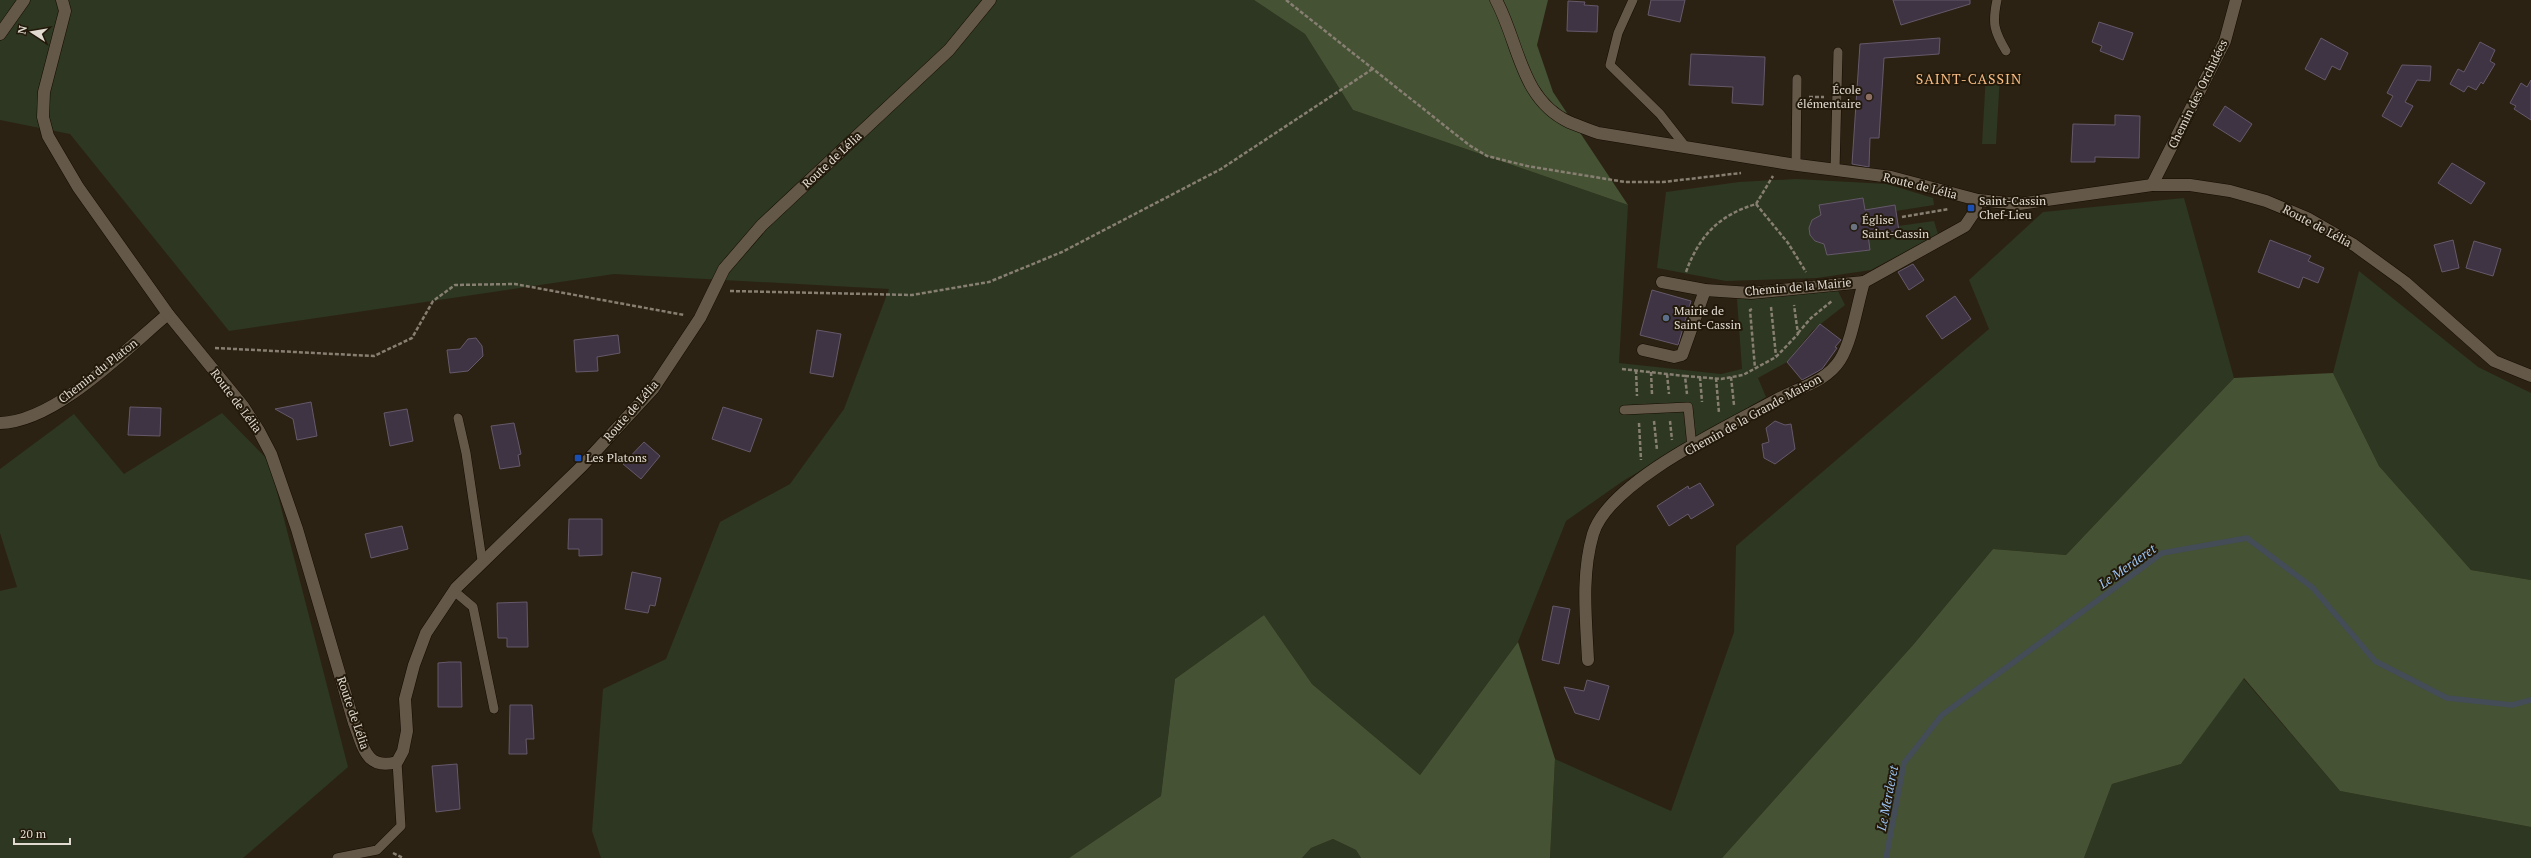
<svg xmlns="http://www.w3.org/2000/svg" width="2531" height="858" font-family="'PT Serif',serif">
<rect width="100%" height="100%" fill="#2c2213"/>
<g fill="#2d3721">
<polygon points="0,0 1254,0 1305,34 1353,110 1628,205 1619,363 1721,374 1742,369 1737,299 1836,287 1845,305 1813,330 1787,362 1758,378 1766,397 1623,481 1566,521 1518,642 1420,775 1312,684 1264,615 1175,679 1161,796 1069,858 601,858 592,831 603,689 666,659 720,522 790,484 844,409 889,289 614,274 229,331 70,134 0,120"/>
<polygon points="1986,74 2000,75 1996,144 1982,144"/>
<path d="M1796 179 1887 184 1933 198 1934 205 1896 211 1865 210 1863 198 1819 205 1821 215 1812 220C1807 234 1811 240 1824 244L1828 255 1869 250 1868 235 1899 231 1898 226 1934 221 1938 234 1871 270 1817 278 1726 281 1657 268 1666 192 1739 182Z"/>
<polygon points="2184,198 2234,378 2066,555 1993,549 1913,645 1722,858 1550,858 1555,759 1671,811 1734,632 1736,546 1989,329 1969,280 2043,212"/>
<polygon points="2359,271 2478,367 2531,393 2531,580 2471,570 2379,466 2333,373"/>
<polygon points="222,413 269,461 348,767 243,858 0,858 0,591 17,587 0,533 0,469 74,414 124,474"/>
<polygon points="2243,678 2340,791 2531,827 2531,858 2084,858 2112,784 2181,764"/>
<polygon points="1333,839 1356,850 1361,858 1302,858 1311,848"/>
</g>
<g fill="#455234">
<polygon points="1254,0 1548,0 1537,45 1553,92 1628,205 1353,110 1305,34"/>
<polygon points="2333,373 2379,466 2471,570 2531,580 2531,827 2340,791 2244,678 2181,764 2112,784 2084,858 1722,858 1913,645 1993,549 2066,555 2234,378"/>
<polygon points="1264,615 1312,684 1420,775 1518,642 1555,759 1550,858 1361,858 1356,850 1333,839 1311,848 1302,858 1069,858 1161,796 1175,679"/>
</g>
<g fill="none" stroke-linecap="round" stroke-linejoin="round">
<polyline stroke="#444c57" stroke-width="5.5" points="1886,858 1904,763 1942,715 2162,553 2247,538 2313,588 2375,661 2447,698 2512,705 2531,700"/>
</g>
<g fill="#3f3444" stroke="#65596a">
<polygon points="1651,0 1685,0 1680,22 1648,15"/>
<polygon points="1893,0 1970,0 1970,4 1901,25"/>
<polygon points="1568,1 1585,2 1584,5 1598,6 1597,32 1567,31"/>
<polygon points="2099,22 2133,33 2123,60 2100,51 2102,46 2092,42"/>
<polygon points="1940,38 1939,54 1884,58 1879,138 1870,138 1869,167 1852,164 1860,44"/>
<polygon points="2321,38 2348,53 2340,70 2332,66 2325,80 2305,69"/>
<polygon points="2480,42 2495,50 2490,61 2495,64 2483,84 2481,82 2476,90 2468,86 2464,92 2450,84 2458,69 2464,72"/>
<polygon points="1691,54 1765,57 1763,105 1732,103 1733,87 1689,85"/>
<polygon points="2402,65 2431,66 2430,81 2417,80 2405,102 2413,106 2401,127 2382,116 2393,96 2387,93"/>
<polygon points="2531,80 2531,120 2514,109 2516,106 2510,103 2521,83 2527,87"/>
<polygon points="2225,106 2252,124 2240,142 2213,125"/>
<polygon points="2115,115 2140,116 2139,158 2095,157 2095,162 2071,162 2073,124 2115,125"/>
<polygon points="2452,163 2485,183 2471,204 2438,183"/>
<polygon points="1863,198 1865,210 1895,205 1899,231 1868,235 1870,250 1827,255 1824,244 1815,241 1810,235 1809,228 1812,220 1821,215 1819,205"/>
<polygon points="2270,240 2311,256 2308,261 2324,268 2318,283 2303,277 2299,288 2258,272"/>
<polygon points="2453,240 2459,268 2442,272 2434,245"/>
<polygon points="2474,241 2501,249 2493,276 2466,268"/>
<polygon points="1913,264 1924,280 1909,290 1898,272"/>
<polygon points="1652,290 1691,301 1678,345 1640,335"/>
<polygon points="1955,296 1971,319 1942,339 1926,316"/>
<polygon points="1820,324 1841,340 1835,347 1837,348 1822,369 1802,380 1787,362"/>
<polygon points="817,330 841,334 833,377 810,373"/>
<polygon points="618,335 620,353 597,357 598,371 576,372 574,340"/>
<polygon points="476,338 482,346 483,356 468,371 450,373 447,350 460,349 468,339"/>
<polygon points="311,402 317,436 297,440 293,419 275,409"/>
<polygon points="130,407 161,408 160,436 128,435"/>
<polygon points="723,407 762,419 750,452 712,439"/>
<polygon points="407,409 413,441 390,446 384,413"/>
<polygon points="1775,421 1785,425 1791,424 1795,449 1775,464 1764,458 1762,444 1769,442 1766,428"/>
<polygon points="514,423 521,454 518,455 520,466 500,469 491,426"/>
<polygon points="644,442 660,456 641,479 623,464"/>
<polygon points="1700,483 1714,505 1691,519 1688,514 1669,526 1657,506 1688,486 1689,489"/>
<polygon points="569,519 602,519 602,555 579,556 579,549 568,549"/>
<polygon points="402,526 408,549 371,558 365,534"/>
<polygon points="632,572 661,578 655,606 650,605 648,613 625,609"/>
<polygon points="527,602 528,647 507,647 507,638 498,638 497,603"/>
<polygon points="1553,606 1570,609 1559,664 1542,660"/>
<polygon points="449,662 461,662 462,707 438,707 438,663"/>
<polygon points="1587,680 1609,686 1599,720 1575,713 1564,687 1584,691"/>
<polygon points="510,705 532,705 534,739 526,739 527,754 509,754"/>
<polygon points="457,764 460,809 436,812 432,766"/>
</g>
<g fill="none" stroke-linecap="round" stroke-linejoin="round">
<g stroke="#140b01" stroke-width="10">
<g id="lane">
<polyline points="1633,0 1618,33 1610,65 1660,114 1685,146"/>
<path d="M1997 0C1992 23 1994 31 2006 51"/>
<polyline points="1796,164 1797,79"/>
<polyline points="1835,170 1838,52"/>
<polyline points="1624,410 1688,407 1692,447"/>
<polyline points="458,418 466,453 482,560"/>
<polyline points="454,591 473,607 494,709"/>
<polyline points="337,858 377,850 401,826 397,762"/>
</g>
</g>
<g stroke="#140b01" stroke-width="13">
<g id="street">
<polyline points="2152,185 2225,41 2236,0"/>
<polyline points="1662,282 1705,290 1751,293 1864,282"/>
<polyline points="1643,350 1674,357 1682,355 1705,290"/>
<path d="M0 423C56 422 126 349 168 314"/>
<path d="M1588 660C1586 618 1581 575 1593 534 1609 481 1729 426 1776 400 1798 388 1826 382 1840 360 1852 341 1857 305 1864 282L1965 226 1975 211 1978 200"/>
</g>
</g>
<g stroke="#140b01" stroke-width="13">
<g id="secondary">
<path d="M62 0 65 11 44 92 43 117 48 136 78 187 168 314 243 406 259 431 271 454 297 529 354 723C363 746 366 771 397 762L403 751 407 731 405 699 414 665 426 633 456 588 582 466 653 389 700 318 724 269 762 225 949 50 990 0"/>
<path d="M1496 0C1519 42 1520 99 1569 122 1578 126 1588 129 1598 133L1790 164 1891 177 1978 200 2019 204 2152 185H2190L2230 191 2266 201 2307 218 2354 245 2405 282 2494 361 2531 376"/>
<polyline points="0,34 24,0"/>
</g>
</g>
<g stroke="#877f72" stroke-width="2.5" stroke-dasharray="4 2" stroke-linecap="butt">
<polyline points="1286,0 1469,145 1487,156 1527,166 1625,182 1663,182 1741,173"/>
<polyline points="1809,97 1824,97"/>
<polyline points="1756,204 1788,243 1806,272"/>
<polyline points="1902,217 1949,209"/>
<path d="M1686 272C1699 236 1719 215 1756 204L1773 176"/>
<polyline points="730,291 912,295 989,282 1062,252 1221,169 1374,68"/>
<polyline points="1771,307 1776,356"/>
<polyline points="1752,309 1750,310 1755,368"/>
<polyline points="1798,333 1811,318 1832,301"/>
<polyline points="215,348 374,356 412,338 433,301 455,285 515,284 684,315"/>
<polyline points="1622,369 1685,376 1687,394"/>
<polyline points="1636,370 1637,396"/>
<polyline points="1651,372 1652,394"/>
<polyline points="1667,374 1669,394"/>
<polyline points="1685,376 1721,379 1743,375 1776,357 1798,334 1794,305"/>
<polyline points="1700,377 1702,402"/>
<polyline points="1731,377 1734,405"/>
<polyline points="1716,378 1719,413"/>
<polyline points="1654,421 1657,450"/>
<polyline points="1670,421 1672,440"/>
<polyline points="1639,423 1641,460"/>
<polyline points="393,853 403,858"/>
</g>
<use href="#lane" stroke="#645848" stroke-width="9"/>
<use href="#street" stroke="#645848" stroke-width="12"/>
<use href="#secondary" stroke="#645848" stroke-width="12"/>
</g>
<circle fill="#8d6e63" stroke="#22190a" stroke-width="1.5" cx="1869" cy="97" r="4"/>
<g fill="#1a4fb4" stroke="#22190a" stroke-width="1.5">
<rect x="1967" y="204" width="8" height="8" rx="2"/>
<rect x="574" y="454" width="8" height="8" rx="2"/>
</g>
<circle fill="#6b7280" stroke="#22190a" stroke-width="1.5" cx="1854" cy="227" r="4"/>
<circle fill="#5c6f8a" stroke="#22190a" stroke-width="1.5" cx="1666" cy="318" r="4"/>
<g text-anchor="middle" stroke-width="4" stroke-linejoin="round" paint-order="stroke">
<g font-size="12" fill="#e1dad0" stroke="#22190a" text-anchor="start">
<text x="1861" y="94" text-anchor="end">École<tspan x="1861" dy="14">élémentaire</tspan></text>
<text x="1979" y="205">Saint-Cassin<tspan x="1979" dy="14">Chef-Lieu</tspan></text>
<text x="1862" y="224">Église<tspan x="1862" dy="14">Saint-Cassin</tspan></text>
<text x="1674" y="315">Mairie de<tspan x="1674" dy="14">Saint-Cassin</tspan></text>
<text x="586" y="462">Les Platons</text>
</g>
<g font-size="12" fill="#e1dad0" stroke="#22190a">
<text transform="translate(2198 94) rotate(-64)" y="4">Chemin des Orchidées</text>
<text transform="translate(832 160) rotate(-43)" y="4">Route de Lélia</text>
<text transform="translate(1920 186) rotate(14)" y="4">Route de Lélia</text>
<text transform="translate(2317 226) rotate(28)" y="4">Route de Lélia</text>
<text transform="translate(1798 287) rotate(-5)" y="4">Chemin de la Mairie</text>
<text transform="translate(98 371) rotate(-38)" y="4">Chemin du Platon</text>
<text transform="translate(236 401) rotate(53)" y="4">Route de Lélia</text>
<text transform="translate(631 411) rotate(-49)" y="4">Route de Lélia</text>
<text transform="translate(1753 415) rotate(-29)" y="4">Chemin de la Grande Maison</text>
<text transform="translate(353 713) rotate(71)" y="4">Route de Lélia</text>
</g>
<g font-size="13" font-style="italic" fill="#9bc3f2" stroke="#22190a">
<text transform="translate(2127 566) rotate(-35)" y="5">Le Merderet</text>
<text transform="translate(1887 798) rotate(-79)" y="5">Le Merderet</text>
</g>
<g font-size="14" letter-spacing="1" fill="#f7bc83" stroke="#22190a">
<text x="1969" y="84">SAINT-CASSIN</text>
</g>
</g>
<g transform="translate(32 32) rotate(282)" stroke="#22190a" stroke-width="3" paint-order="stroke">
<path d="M0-3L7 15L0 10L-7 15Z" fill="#e1dad0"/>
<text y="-6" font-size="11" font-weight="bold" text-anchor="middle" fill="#e1dad0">N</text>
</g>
<path d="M14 838v6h56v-6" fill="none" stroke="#e1dad0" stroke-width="2"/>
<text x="20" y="838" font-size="12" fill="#e1dad0" stroke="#22190a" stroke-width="3" paint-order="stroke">20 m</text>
</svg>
